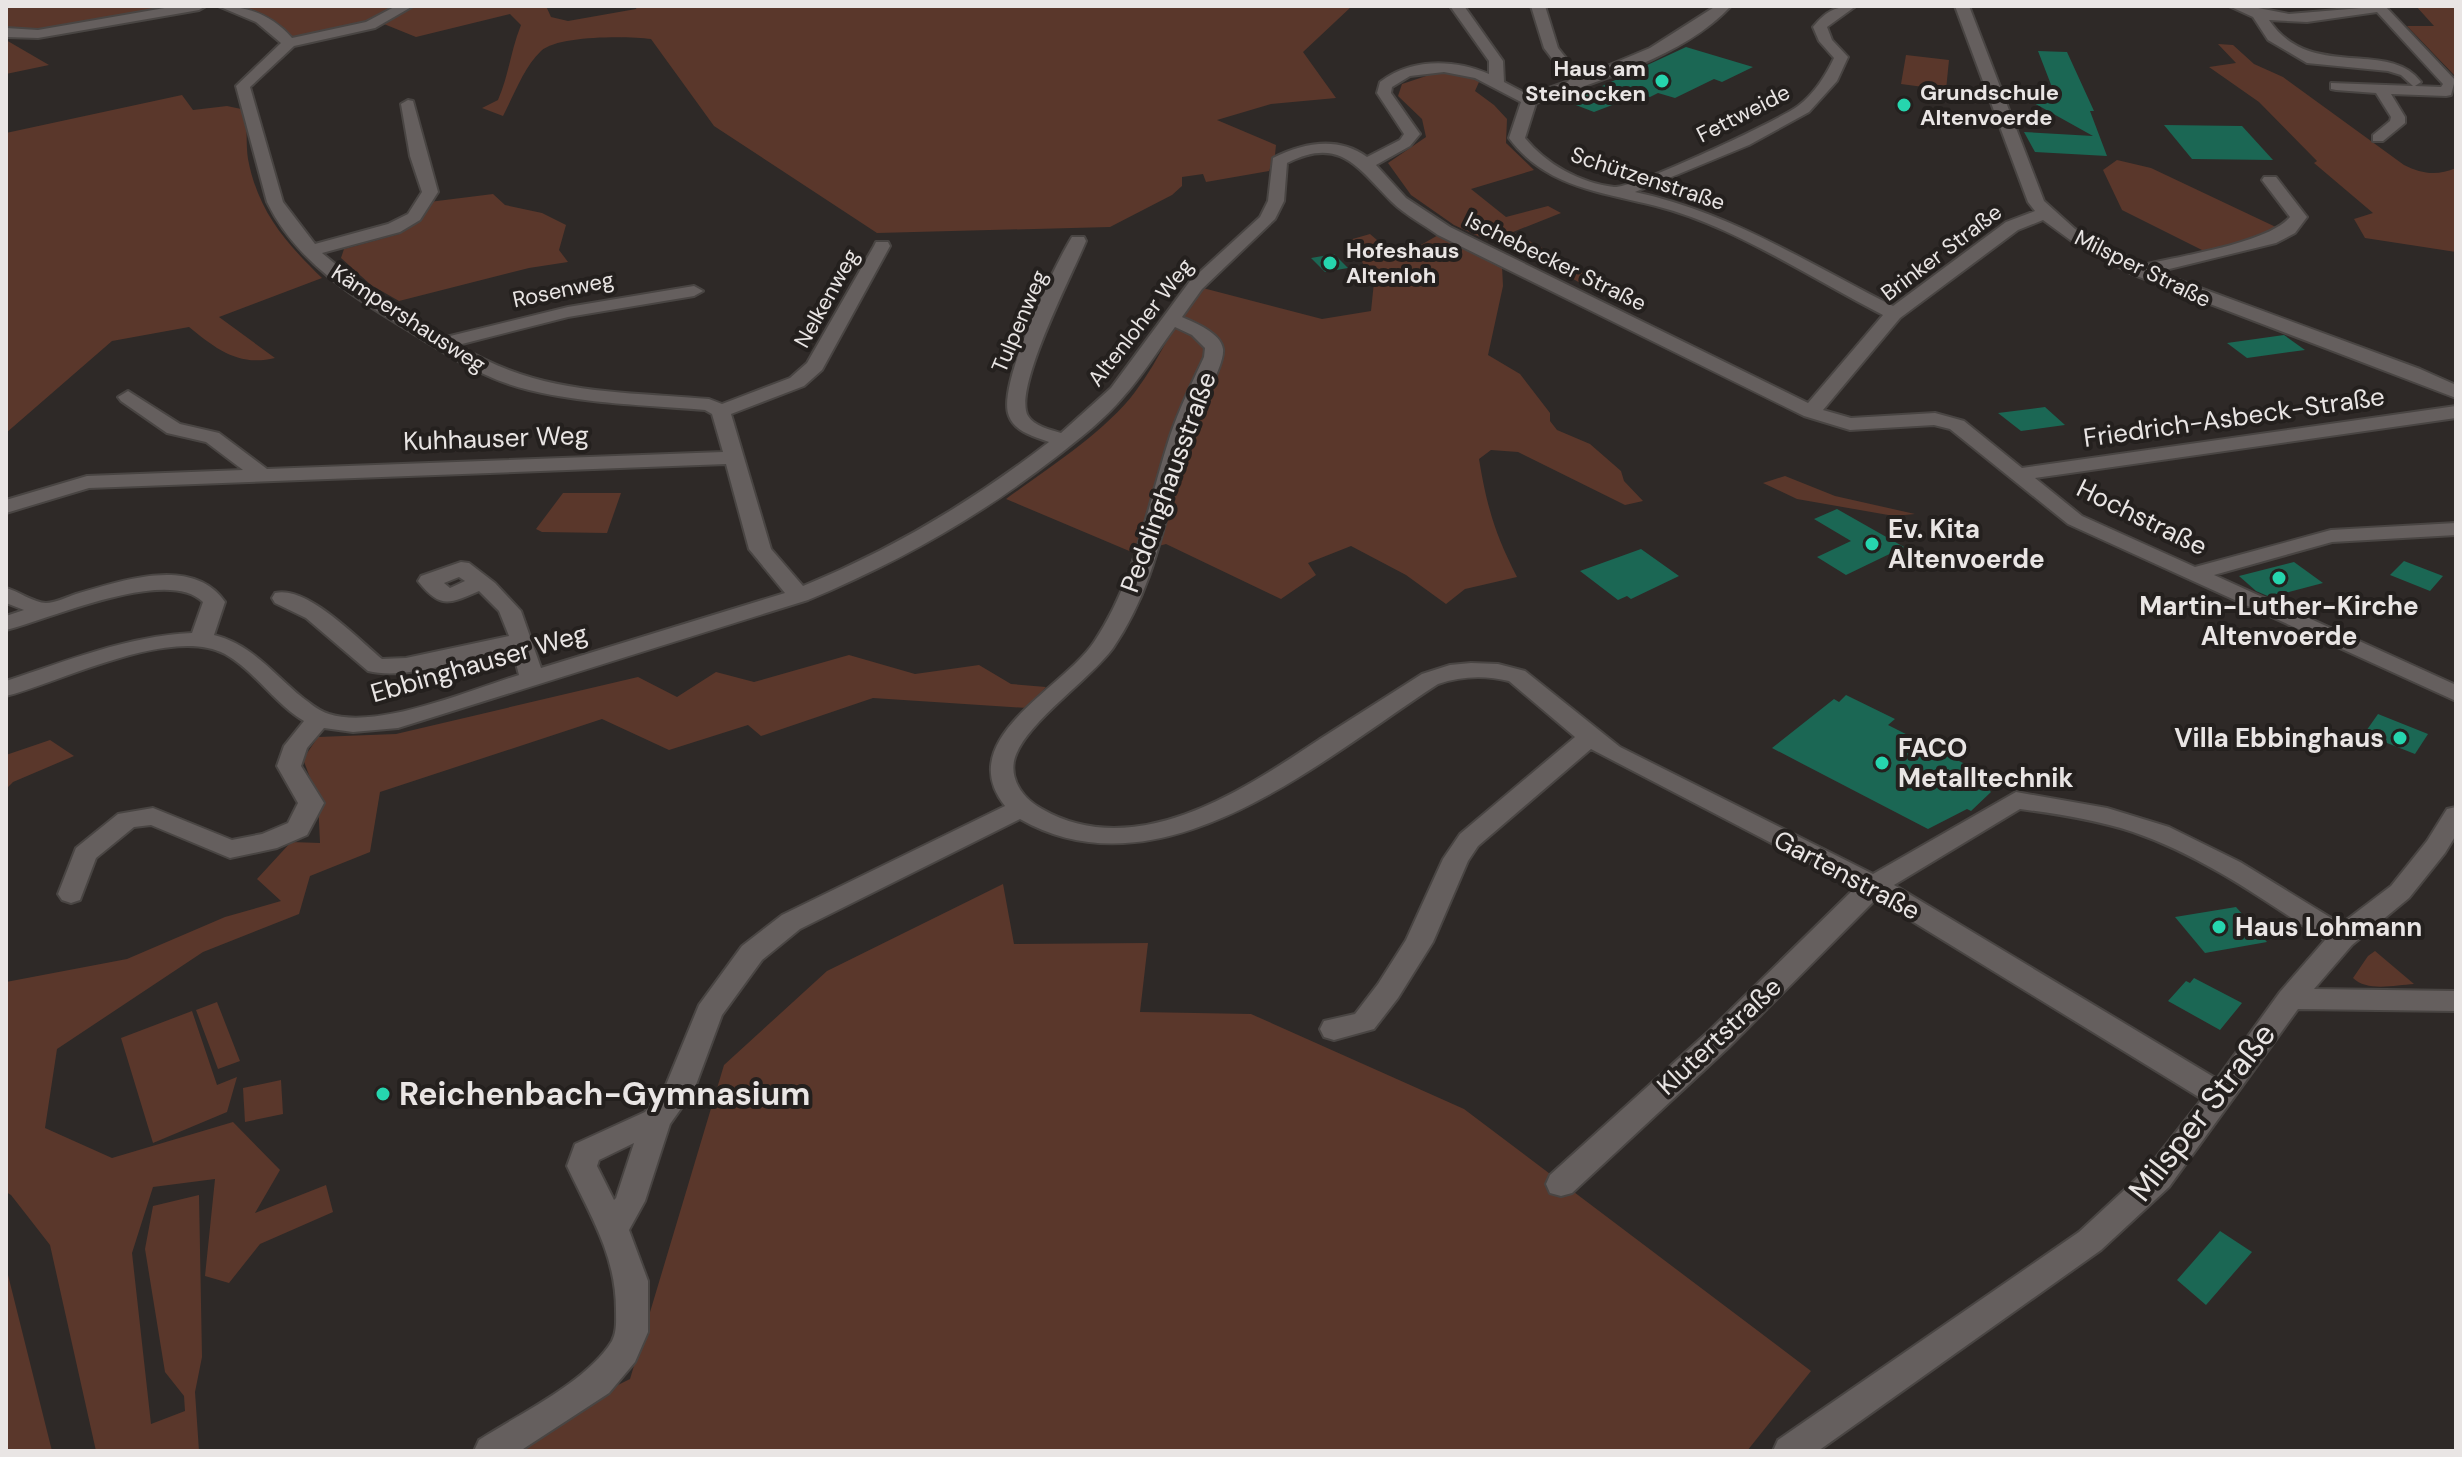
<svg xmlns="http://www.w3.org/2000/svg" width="2462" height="1457" font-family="'DM Sans',sans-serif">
<rect width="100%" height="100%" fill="#2e2927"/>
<g fill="#5a372b">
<polygon points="6,6 191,6 38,33 6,31"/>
<polygon points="232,6 402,6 374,22 295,40 284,29"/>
<path d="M408 6H546L551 17 568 21 636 9 637 6H1352L1303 52 1336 98 1271 104 1217 120 1276 145 1275 155 1269 171 1206 182 1203 174 1182 177V186L1172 195 1110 227 877 233 714 126 651 39C628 36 558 35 541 51 524 67 514 95 503 116L482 108 498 100C509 75 511 49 521 25L510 14 416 37 379 22Z"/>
<polygon points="2416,6 2456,6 2456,77 2407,26 2434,26"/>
<polygon points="6,40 49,65 6,74"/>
<path d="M2218 44 2233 45 2254 64 2283 77 2404 165C2422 174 2437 176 2456 168V252L2365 238 2354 219 2373 213 2314 163 2317 161 2259 102 2209 67 2236 63Z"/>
<polygon points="1906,55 1949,60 1946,90 1901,84"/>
<polygon points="1464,72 1479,82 1475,91 1494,105 1507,119 1506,143 1534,170 1471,189 1506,217 1548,206 1561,213 1513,232 1606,283 1589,288 1503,239 1493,243 1454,225 1411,195 1388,163 1426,137 1422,119 1398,96 1402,84 1435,73"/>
<path d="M182 95 193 110 227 106 246 110C247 125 246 146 248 159 258 211 284 241 322 278L219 317 275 358C239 367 216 349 189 327L112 341 6 433V133Z"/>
<polygon points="2117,160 2151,168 2280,229 2261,239 2204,251 2122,210 2103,170"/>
<polygon points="493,194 505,205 542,213 566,225 559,250 568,262 529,268 399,301 371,285 341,258 344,249 399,234 429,202"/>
<path d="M1370 234 1398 258 1440 234 1502 266 1503 286 1488 355 1520 374 1550 413V421L1557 430 1590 444 1621 471 1624 481 1643 501 1625 505 1518 452 1491 450 1479 459C1487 507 1495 534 1517 577L1465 589 1446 604 1406 575 1351 546 1308 563 1316 575 1281 599 1166 544 1134 553 1006 499C1047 469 1105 432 1135 392 1161 358 1175 320 1199 287L1322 319 1371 311 1374 282 1349 240Z"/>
<polygon points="1785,476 1835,496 1915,514 1894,516 1797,499 1763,483"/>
<polygon points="563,493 621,493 607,533 542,532 536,529"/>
<polygon points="849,655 915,674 979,665 1011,684 1046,687 1027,708 873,698 761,736 748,725 669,750 602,719 380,792 370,852 310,876 299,914 203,952 57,1049 45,1128 112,1158 233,1122 280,1170 255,1213 326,1185 333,1212 260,1244 229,1283 205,1276 215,1179 153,1187 132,1253 151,1424 185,1411 184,1396 165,1372 145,1249 153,1206 199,1195 202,1357 195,1392 199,1451 96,1451 50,1245 11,1195 6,1192 6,982 127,959 225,917 281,901 257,879 291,842 320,843 318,799 303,759 318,737 396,734 638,677 677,697 716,672 754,682"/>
<polygon points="50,740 74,756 13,782 6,789 6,755"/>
<polygon points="1003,884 1014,944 1148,943 1140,1012 1251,1014 1464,1109 1811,1371 1747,1451 485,1451 630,1379 724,1065 827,971"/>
<path d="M2375 951 2414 984C2395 985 2367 992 2353 978L2368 956Z"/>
<polygon points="217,1002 240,1061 218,1069 196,1010"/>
<polygon points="192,1011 217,1085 237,1077 227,1112 153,1143 121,1038"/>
<polygon points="281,1080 283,1114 245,1122 243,1088"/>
<polygon points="6,1267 52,1451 6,1451"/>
</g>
<g fill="#1b6754">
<polygon points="1686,47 1753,67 1722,82 1714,79 1675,98 1658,93 1650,97 1641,94 1594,112 1568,102"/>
<polygon points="2038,51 2067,52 2094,111 2090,111 2107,156 2035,152 2024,132 2093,136 2016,93 2055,95"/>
<polygon points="2164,125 2242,126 2273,160 2192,159"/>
<polygon points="1334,254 1348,268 1325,272 1311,258"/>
<polygon points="2284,335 2305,350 2247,358 2227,343"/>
<polygon points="2045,407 2065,425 2021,431 1998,413"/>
<polygon points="1837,509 1874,530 1904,547 1846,575 1817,557 1851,541 1814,519"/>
<polygon points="1641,549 1679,576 1631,599 1627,596 1618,600 1580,571"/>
<polygon points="2404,561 2443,576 2430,591 2390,575"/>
<polygon points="2294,562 2323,583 2270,597 2256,591 2239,576"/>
<polygon points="1846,695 1895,719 1888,725 1965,764 1991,792 1971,811 1967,809 1928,829 1772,748 1834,699 1839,702"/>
<polygon points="2378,714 2428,734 2415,754 2364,734"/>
<polygon points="2236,907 2267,942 2205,953 2175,917"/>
<polygon points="2194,978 2242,1003 2220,1030 2168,1001 2186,981 2190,983"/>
<polygon points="2220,1231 2252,1252 2206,1305 2177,1280"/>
</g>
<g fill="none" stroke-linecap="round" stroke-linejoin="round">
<g stroke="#494543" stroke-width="4">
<g id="minor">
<polygon points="176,6 206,6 199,10 38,38 6,37 6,28 38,30"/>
<path d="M218 6C248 6 272 15 292 38L366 22 396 6H413L375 28 294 46 250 87 283 202 315 244 388 224 408 214 422 192 410 156 401 104 408 100 413 101 438 192 420 220 400 232 322 253 363 287 446 337 568 307 694 286 703 291 694 296 568 317 458 345C539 395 617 391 709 399L722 404 790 378 807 363 874 246 876 242H888L890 246 822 370 804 386 731 414 771 549 803 586C893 549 973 501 1049 442 1035 437 1015 432 1009 416 996 387 1054 266 1072 237H1084L1086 241C1074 271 1012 390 1028 416 1034 426 1051 430 1061 433L1111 388 1190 281 1260 217 1268 201 1273 158C1303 143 1338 136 1367 157L1400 140 1404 134 1377 93 1380 82C1411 58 1454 59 1489 74V61L1450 6H1464L1503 61 1504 82 1529 95 1569 81 1544 48 1531 6H1545L1558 48 1581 77 1650 48 1716 6H1731C1685 56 1598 81 1536 103L1525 138C1546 164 1580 183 1614 187 1632 189 1778 121 1798 106 1814 94 1826 75 1834 58L1819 41 1813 27C1826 11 1836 6 1856 6L1827 27 1832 40 1848 57 1837 81 1809 112 1749 145 1635 192C1729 212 1808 263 1893 306L2006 222 2035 211 2028 202 1955 6H1969L2044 201 2075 229 2143 265C2179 256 2268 243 2290 217L2262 180 2264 177H2276L2307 217 2295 233 2276 243 2157 272 2420 369 2456 385V398L2134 275 2073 242 2043 220 2018 230 1900 318 1823 410 1851 418 1935 413 1964 421 2022 468 2456 406V418L2035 478 2082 516 2195 567 2331 530 2456 523V535L2332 542 2214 575 2456 685V701L2068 524 1950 429 1934 425 1850 430 1804 416 1438 235C1423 224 1405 215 1392 202 1357 167 1340 136 1287 163L1284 201 1275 219 1202 289 1182 317C1195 323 1221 333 1223 349 1225 365 1200 405 1194 422 1166 500 1162 576 1113 648 1089 681 1022 725 1014 761 1010 782 1025 800 1042 809 1136 863 1243 790 1320 739 1354 717 1388 696 1422 674L1450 665 1471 663 1498 664 1525 671 1620 747 1873 874 2016 792 2107 808 2169 827 2240 862 2341 924 2391 886 2427 841 2447 809 2456 807V835L2445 853 2409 898 2352 945 2314 989 2456 991V1011L2298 1009 2169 1187 2101 1250 1818 1451H1773L1778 1440 2079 1232 2147 1169 2202 1099 1876 899 1729 1047 1572 1193 1561 1196 1550 1193 1546 1184 1550 1175 1709 1031 1856 887 1591 749 1478 846 1468 861 1433 942 1398 998 1374 1029 1334 1040 1324 1037 1320 1029 1324 1021 1355 1014 1378 984 1406 940 1443 859 1460 834 1575 737 1509 681C1485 675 1461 676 1438 684 1325 757 1162 901 1020 819L800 929 762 960 722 1015 694 1090 670 1124 645 1201 629 1230 648 1281V1332L635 1362 609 1393 520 1451H474L479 1440C519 1414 587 1382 612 1341 617 1331 616 1321 616 1310 616 1255 590 1215 567 1166L575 1144 645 1112 666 1085 699 1005 742 946 782 915 1005 806C952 739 1062 690 1094 642 1136 579 1147 507 1170 436 1179 409 1192 383 1204 357L1205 348 1192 335 1175 327C1158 350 1143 375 1124 396 1104 420 1080 438 1056 457 979 517 897 563 808 600L398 728 353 732 324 728 307 748 301 766 324 803 307 835 277 848 230 858 151 825 134 827 96 858 80 900 71 903 62 900 58 894 76 848 118 814 153 808 232 840 262 834 288 823 298 803 277 766 284 746 304 721C274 703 255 671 225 654 172 625 61 682 6 696V681C67 661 127 636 192 633L203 602C168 566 50 619 6 630V616L24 610 6 603V588C18 591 34 603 46 603 55 603 67 597 76 594 121 581 193 555 225 602L214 635C253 645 273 674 303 698 311 704 319 711 329 714 378 730 470 690 519 675L512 648C472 657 407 681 368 671L306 618 275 603 272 598 275 593C307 585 358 639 382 659L406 658 509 636 499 611 479 591C449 604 440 609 418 581L421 576 461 562 469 563 495 583 521 611 541 668 785 593 749 549 726 464 89 488 6 513V500L87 476 243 470 206 442 167 433 121 401 118 397 128 391 180 424 219 433 267 469 723 452 712 414 705 410C646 405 586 404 529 390 486 380 451 357 414 334 357 299 297 264 267 202L236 86 281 43 256 22ZM1444 72 1475 78 1521 102 1509 138C1545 187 1601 192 1656 206 1680 212 1703 221 1725 231 1780 256 1830 288 1883 315L1808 403 1450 227 1406 198 1376 165 1410 146 1420 134 1391 93 1392 87 1410 76ZM459 577 465 581 450 588 444 583ZM2020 809C2058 814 2097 820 2133 832 2203 856 2264 900 2325 940L2280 992 2217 1079 1894 885ZM634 1143 616 1198 614 1200 597 1166 599 1160Z"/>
<path d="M2229 6H2248L2289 14 2385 6 2455 80 2451 95 2446 96 2391 94 2405 117V123L2383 141H2373V135L2390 121 2391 117 2376 93 2336 90 2331 89V83L2413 86 2401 75 2388 71 2307 63 2268 40 2253 17ZM2377 12 2443 84 2441 87 2415 86 2421 82C2389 38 2310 82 2269 20L2307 22Z"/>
</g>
</g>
<use href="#minor" fill="#655f5e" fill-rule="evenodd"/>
</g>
<g fill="#26d5ae" stroke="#24201e" stroke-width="3">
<circle cx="1662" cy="81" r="8"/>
<circle cx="1904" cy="105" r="8"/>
<circle cx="1330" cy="263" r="8"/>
<circle cx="1872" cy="544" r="8"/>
<circle cx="2279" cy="578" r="8"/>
<circle cx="2400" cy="738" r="8"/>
<circle cx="1882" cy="763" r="8"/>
<circle cx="2219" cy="927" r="8"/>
<circle cx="383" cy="1094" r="8"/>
</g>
<g text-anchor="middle" stroke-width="8" stroke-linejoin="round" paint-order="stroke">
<g font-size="22" font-weight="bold" fill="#e9e5e4" stroke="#24201e" text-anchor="start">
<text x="1646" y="76" text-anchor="end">Haus am<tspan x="1646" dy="25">Steinocken</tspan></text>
<text x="1920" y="100">Grundschule<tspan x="1920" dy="25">Altenvoerde</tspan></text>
<text x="1346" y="258">Hofeshaus<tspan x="1346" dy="25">Altenloh</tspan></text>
</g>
<g font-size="22" fill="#e9e5e4" stroke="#24201e">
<text transform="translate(1743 113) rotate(-27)" y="8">Fettweide</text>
<text transform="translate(1648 178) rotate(18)" y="8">Schützenstraße</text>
<text transform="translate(1941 252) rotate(-37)" y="8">Brinker Straße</text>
<text transform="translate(1556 261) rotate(26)" y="8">Ischebecker Straße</text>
<text transform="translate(2143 268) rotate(26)" y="8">Milsper Straße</text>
<text transform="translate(563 289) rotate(-12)" y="8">Rosenweg</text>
<text transform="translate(826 298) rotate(-61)" y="8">Nelkenweg</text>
<text transform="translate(409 318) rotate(33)" y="8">Kämpershausweg</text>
<text transform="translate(1019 321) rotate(-67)" y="8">Tulpenweg</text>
<text transform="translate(1140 322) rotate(-52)" y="8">Altenloher Weg</text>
</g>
<g font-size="26" fill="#e9e5e4" stroke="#24201e">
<text transform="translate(2234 417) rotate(-8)" y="9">Friedrich-Asbeck-Straße</text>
<text transform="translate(496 438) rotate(-2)" y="9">Kuhhauser Weg</text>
<text transform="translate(1168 482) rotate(-70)" y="9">Peddinghausstraße</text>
<text transform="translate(2142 517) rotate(26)" y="9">Hochstraße</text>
<text transform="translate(479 663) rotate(-16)" y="9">Ebbinghauser Weg</text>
<text transform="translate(1847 875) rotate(28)" y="9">Gartenstraße</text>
<text transform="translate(1719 1036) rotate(-43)" y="9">Klutertstraße</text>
</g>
<g font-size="26" font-weight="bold" fill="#e9e5e4" stroke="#24201e" text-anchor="start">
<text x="1888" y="538">Ev. Kita<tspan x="1888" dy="30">Altenvoerde</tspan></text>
<text x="2279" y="615" text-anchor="middle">Martin-Luther-Kirche<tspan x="2279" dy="30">Altenvoerde</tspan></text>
<text x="2384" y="747" text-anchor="end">Villa Ebbinghaus</text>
<text x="1898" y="757">FACO<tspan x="1898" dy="30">Metalltechnik</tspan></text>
<text x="2235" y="936">Haus Lohmann</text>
</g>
<g font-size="32" font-weight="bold" fill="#e9e5e4" stroke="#24201e" text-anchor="start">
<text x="399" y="1105">Reichenbach-Gymnasium</text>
</g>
<g font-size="32" fill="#e9e5e4" stroke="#24201e">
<text transform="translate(2202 1112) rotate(-52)" y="11">Milsper Straße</text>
</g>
</g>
<rect width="2462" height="1457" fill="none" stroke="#e9e5e4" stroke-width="16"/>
</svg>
